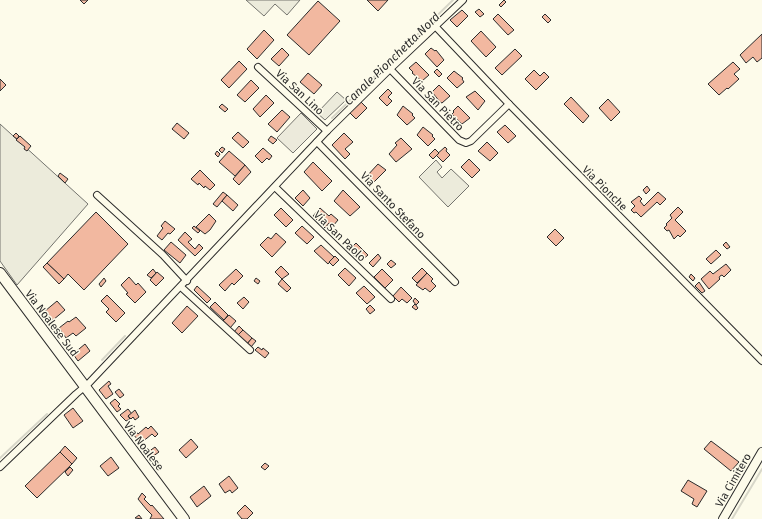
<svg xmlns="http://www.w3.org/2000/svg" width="762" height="519" font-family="'Fira Sans',sans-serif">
<rect width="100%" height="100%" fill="#fdfbea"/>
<g fill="#ecebdb" stroke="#74746e">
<polygon points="246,0 300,0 287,15 275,4 264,16"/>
<polygon points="337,92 346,100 325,120 317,113"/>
<polygon points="0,124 88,204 17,285 0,261"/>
<polygon points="436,160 442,167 437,172 442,178 451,169 469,186 448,207 419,177"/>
</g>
<polygon fill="#eceadb" stroke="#74746e" points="301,113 317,129 293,153 277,138"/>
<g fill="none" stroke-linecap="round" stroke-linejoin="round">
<g stroke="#d8d7c9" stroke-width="2">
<polyline points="332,118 453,0"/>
<polyline points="102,360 125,336"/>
<polyline points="0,458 47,414"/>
<polyline points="732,519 762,469"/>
</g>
</g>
<g fill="#f2b8a0" stroke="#2b2b2b">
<polygon points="80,0 88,0 84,4"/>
<polygon points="367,0 388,0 378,11"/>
<polygon points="504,0 506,2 501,7 499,5"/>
<polygon points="318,1 340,21 309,55 287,35"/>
<polygon points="479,9 484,14 480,17 475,12"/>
<polygon points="462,10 468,16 457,27 450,20"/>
<polygon points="498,14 514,30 508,35 493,19"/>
<polygon points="545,14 551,20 548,23 542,17"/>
<polygon points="264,30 274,40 257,59 247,49"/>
<polygon points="481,31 496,47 486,57 471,41"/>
<polygon points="762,34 762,58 757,62 753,57 746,63 740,55"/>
<polygon points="282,48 289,55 279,66 271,59"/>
<polygon points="431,48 435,51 436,50 444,60 437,67 425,54"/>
<polygon points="515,49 522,56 502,75 495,68"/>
<polygon points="239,61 247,69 229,88 221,80"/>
<polygon points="416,62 429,75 422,81 412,73 413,72 409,68"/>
<polygon points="733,62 740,69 734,74 739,79 728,89 727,88 719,95 708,84"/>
<polygon points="437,69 442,74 439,77 434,72"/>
<polygon points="534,70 540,76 544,72 549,77 536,90 525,79"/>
<polygon points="454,71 463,78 462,79 464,82 457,88 447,78"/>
<polygon points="308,73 322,85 314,94 300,82"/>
<polygon points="0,79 6,85 0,91"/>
<polygon points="251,80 259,88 245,102 237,95"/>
<polygon points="439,85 450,96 442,103 440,102 432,92"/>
<polygon points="388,89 392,93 388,97 392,101 387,106 379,98"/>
<polygon points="475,91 485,101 478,110 466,97"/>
<polygon points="266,95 274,103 260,117 253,109"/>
<polygon points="571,97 589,116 583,123 564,104"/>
<polygon points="608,99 620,112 611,121 599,108"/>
<polygon points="361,102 367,108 356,119 350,113"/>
<polygon points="222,104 228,109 225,112 219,107"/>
<polygon points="403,106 413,114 412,115 415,118 407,125 397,115"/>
<polygon points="458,106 470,118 462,124 452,114 454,112 453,111"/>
<polygon points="282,110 290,117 277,132 268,124"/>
<polygon points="177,123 189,133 184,139 172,129"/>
<polygon points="505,125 516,136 508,143 497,132"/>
<polygon points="423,127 433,135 432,136 435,139 428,146 417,135"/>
<polygon points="238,132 249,142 243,148 232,138"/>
<polygon points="16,133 19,136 17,139 13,136"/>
<polygon points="344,133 353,142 345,149 350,154 345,159 332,145"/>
<polygon points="20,136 31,146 27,151 24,149 25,147 16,140"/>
<polygon points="271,136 277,140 273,144 268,140"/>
<polygon points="401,138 412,149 396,162 389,154 397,145 395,143"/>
<polygon points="487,142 498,153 490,161 478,151"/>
<polygon points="222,147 225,149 222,153 219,150"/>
<polygon points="445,147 447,149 446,151 450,155 443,162 436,155"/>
<polygon points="263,148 272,156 269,160 267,158 262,163 255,156"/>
<polygon points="435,149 439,153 433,159 429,155"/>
<polygon points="217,151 220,154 218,157 215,154"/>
<polygon points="229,151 245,165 235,176 219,162"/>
<polygon points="469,159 480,170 472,178 461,167"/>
<polygon points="313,162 332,181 322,191 304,172"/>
<polygon points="378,164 386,170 372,184 366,177"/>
<polygon points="245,165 251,172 239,185 233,179"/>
<polygon points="200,170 215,185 210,190 205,186 204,188 199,183 198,185 191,179"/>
<polygon points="60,173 68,179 65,183 58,176"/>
<polygon points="647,186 650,190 646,194 643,190"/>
<polygon points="303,190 310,198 303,206 295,198"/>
<polygon points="343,190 360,207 350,216 334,201"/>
<polygon points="223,192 227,195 217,207 213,204"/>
<polygon points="658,192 666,199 660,205 657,202 641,217 636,212 634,213 631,210 635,206 631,202 639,196 642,199 640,201 644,206"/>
<polygon points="227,195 238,205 233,211 222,201"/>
<polygon points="678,207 683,212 675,220 686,231 680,237 678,235 674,239 669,230 667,231 664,228 667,225 666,224 672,218 670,215"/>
<polygon points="281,208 293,220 286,227 274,215"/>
<polygon points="320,208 329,216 331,214 338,220 333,226 329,223 325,228 313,216"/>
<polygon points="96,212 128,244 84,290 68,274 64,279 47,263"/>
<polygon points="209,214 216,221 210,230 205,234 196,227"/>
<polygon points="165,221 175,229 170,234 168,233 162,240 157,236 163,228 161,226"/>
<polygon points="194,226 200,231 198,233 192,228"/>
<polygon points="302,226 314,237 307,244 295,233"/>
<polygon points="555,229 564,238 556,246 547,237"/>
<polygon points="185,232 192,239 188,242 195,249 199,244 203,248 195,256 178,240"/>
<polygon points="276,233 286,242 272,257 260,245 268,237 271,239"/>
<polygon points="171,242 186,255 180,263 164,250"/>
<polygon points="726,242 730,247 727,249 723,245"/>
<polygon points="356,243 368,255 360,262 349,250"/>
<polygon points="321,245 334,257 328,264 314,251"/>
<polygon points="716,250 721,255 711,264 706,259"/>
<polygon points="378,254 381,258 373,267 369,263"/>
<polygon points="335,256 339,260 333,266 329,262"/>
<polygon points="391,260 396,264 391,268 387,264"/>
<polygon points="47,263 64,279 59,284 43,267"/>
<polygon points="726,264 731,270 724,277 722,275 720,276 719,278 720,279 709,289 701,279 710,271 713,274"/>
<polygon points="281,266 289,274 282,279 275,272"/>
<polygon points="345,268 356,278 349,286 338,275"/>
<polygon points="422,268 427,273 417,283 412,278"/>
<polygon points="153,269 156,273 151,278 147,275"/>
<polygon points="236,269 243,276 234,285 232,283 225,291 219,285"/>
<polygon points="382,269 393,280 385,288 374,277"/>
<polygon points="157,272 164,278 156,286 150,280"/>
<polygon points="427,273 433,279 431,281 436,286 430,292 425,288 423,290 416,285"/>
<polygon points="691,274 695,278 693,281 689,277"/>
<polygon points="129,277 136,285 138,283 146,292 135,303 126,294 128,293 121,285"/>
<polygon points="104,278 106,281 101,287 99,284"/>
<polygon points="256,278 260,281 258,284 254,281"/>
<polygon points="282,279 291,288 287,292 278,284"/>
<polygon points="699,282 705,291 702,293 695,286"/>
<polygon points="197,286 211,299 207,303 194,290"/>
<polygon points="364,286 375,297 367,304 356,293"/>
<polygon points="401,287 412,298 407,303 402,299 399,302 393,296"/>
<polygon points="107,295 125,313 116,322 106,312 109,309 101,301"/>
<polygon points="244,297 249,302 243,309 237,303"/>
<polygon points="415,298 419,302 416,305 413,301"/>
<polygon points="57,301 65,310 53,320 45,311"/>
<polygon points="215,302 228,315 224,320 210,307"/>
<polygon points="415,304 418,308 416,310 412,307"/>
<polygon points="370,305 375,310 370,314 366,309"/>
<polygon points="187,306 198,316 182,333 172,323"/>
<polygon points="229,315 236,321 230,328 223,321"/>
<polygon points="76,317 86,328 76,336 73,333 66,338 59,328 68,321 69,322"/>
<polygon points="239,326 243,330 237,336 234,332"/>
<polygon points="243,330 252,338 247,344 237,336"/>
<polygon points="252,338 256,341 251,347 247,344"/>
<polygon points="85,344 90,351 78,361 73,354"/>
<polygon points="258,347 262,350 263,348 269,353 265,358 255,350"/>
<polygon points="109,381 111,384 108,386 113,394 106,399 99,390"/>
<polygon points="119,389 124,395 120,398 115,392"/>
<polygon points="115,399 120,404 118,406 121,409 117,412 110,403"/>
<polygon points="73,408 83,421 73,428 64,415"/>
<polygon points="128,409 132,414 128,416 130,419 126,421 120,415"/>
<polygon points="135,410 139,417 135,420 133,417 131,419 128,416"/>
<polygon points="151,426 158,434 155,437 152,434 141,443 130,431 133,428 138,434 146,427 148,429"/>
<polygon points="191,439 198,447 186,458 179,450"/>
<polygon points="711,441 739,462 731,471 704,449"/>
<polygon points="65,446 77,458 72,464 60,452"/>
<polygon points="155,447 159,452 152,457 148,452"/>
<polygon points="60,452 72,464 37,498 25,486"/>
<polygon points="111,457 119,468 108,476 100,466"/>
<polygon points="265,463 269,466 265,470 261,467"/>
<polygon points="70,467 73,470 68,476 65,472"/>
<polygon points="229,476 238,488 232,493 230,490 225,493 219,484"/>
<polygon points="688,480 707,491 697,507 692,504 694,499 681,491"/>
<polygon points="204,486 211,496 197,507 190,497"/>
<polygon points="142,493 146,497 144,499 151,506 152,505 164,519 150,519 152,515 147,510 138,499"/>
<polygon points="245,505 253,513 247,519 242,519 237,513"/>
<polygon points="139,515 142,519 135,518"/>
</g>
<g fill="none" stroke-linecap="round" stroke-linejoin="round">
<g stroke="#2b2b2b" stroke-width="8">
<g id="minor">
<polyline points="435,26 509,104 762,361"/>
<polyline points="258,67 327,131"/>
<polyline points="390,69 459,140 466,143 471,141 509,104"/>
<polyline points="317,142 455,282"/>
<polyline points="275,187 391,299"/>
<polyline points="97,195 163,255 187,281"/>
<polyline points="181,287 250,350"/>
<polyline points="0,467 76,394 88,384 327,131 390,69 463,0"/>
</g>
</g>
<g stroke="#2b2b2b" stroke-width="10">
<polyline id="tertiary" points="723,519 762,452"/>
</g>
<g stroke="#2b2b2b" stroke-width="12">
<polyline id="primary" points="0,273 184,519"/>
</g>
<use href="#minor" stroke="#fdfbea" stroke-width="6"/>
<use href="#tertiary" stroke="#fdfbea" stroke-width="8"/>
<use href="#primary" stroke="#fdfbea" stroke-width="10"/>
</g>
<g text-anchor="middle" stroke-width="3" stroke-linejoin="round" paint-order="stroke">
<g font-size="11" fill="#2b2b2b" stroke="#fdfbea">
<text transform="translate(300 92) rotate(43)" y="4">Via San Lino</text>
<text transform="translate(438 104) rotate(46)" y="4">Via San Pietro</text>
<text transform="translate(605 188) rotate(45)" y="4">Via Pionche</text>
<text transform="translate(393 205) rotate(46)" y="4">Via Santo Stefano</text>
<text transform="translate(340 236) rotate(44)" y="4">Via San Paolo</text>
<text transform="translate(52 323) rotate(53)" y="4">Via Noalese Sud</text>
<text transform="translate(144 446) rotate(53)" y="4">Via Noalese</text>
<text transform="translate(733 480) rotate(-60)" y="4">Via Cimitero</text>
</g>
<g font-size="12" font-style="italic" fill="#2b2b2b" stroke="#fdfbea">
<text transform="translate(392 59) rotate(-44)" y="4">Canale Pionchetta Nord</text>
</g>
</g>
</svg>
